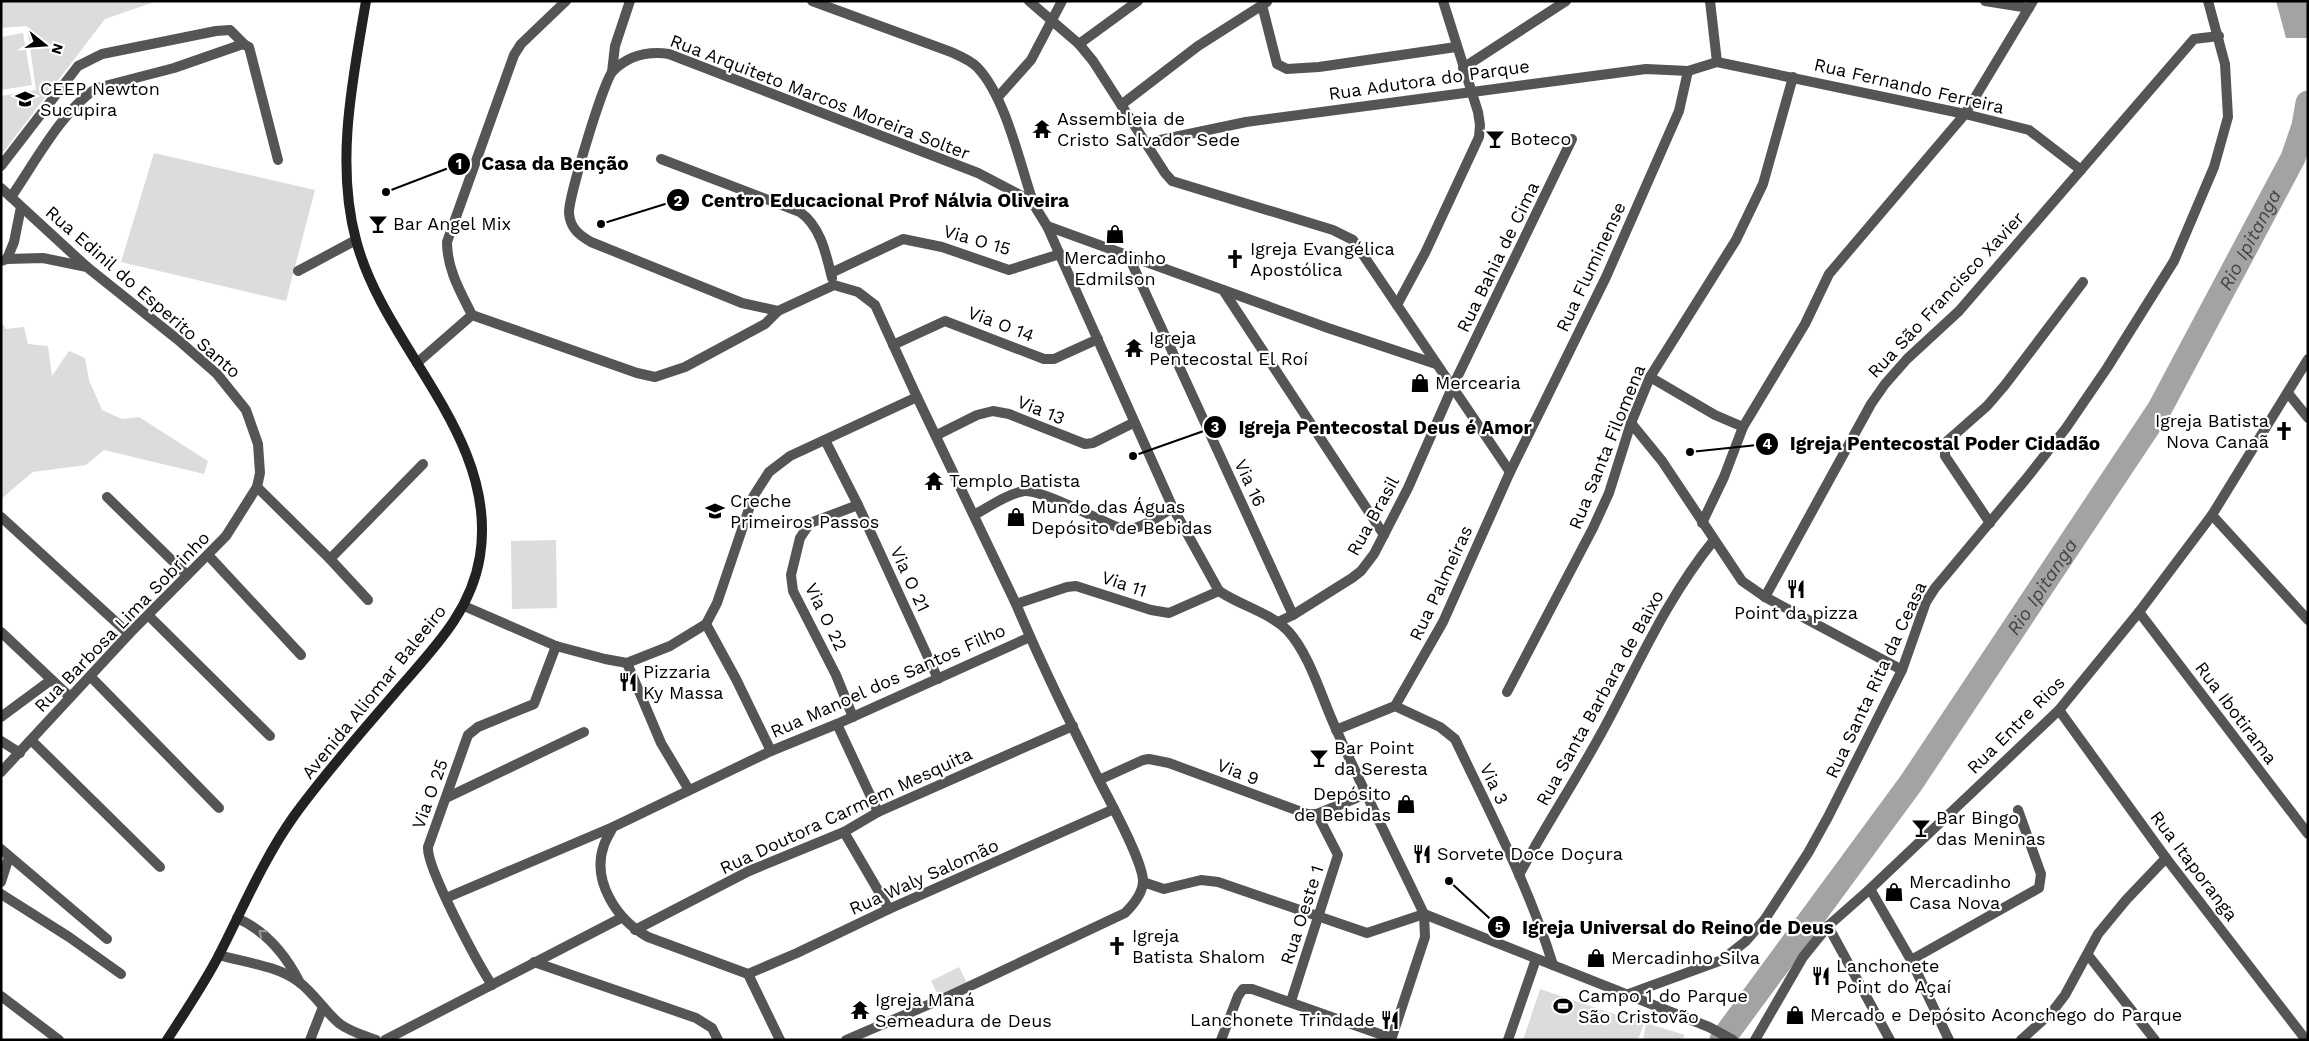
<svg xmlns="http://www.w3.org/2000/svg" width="2309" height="1041" font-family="'Work Sans',sans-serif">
<rect width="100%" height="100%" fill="#fff"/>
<g fill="#dcdcdc">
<polygon points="1,1 157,1 105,19 1,155 1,96 36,90 27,26 1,28"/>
<polygon points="23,33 32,85 1,90 1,37"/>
<polygon points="154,153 315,190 286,301 121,262"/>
<polygon points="1,321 6,329 24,327 28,344 48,346 52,376 69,351 85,358 89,380 102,410 122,419 139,417 208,461 204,474 104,450 86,465 33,472 1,499"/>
<polygon points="556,540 557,608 512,609 511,541"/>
<polygon points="959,967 967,983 939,997 931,981"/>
<polygon points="1540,989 1644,1024 1638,1040 1523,1040"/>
<polygon points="1646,1023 1685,1035 1681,1040 1643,1040"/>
</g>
<polygon fill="#a3a3a3" points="2276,1 2308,1 2308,38 2286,38"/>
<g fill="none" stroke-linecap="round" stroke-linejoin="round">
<path stroke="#a3a3a3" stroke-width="25" id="s1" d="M1722 1040 1911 783 2159 410 2293 158 2304 126 2308 103"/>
<g stroke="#555" stroke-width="10">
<path d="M566 1 521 44 514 55 447 242C447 269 460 291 472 315L637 373 655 377 685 367 765 324 778 311"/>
<path d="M812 1 951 52C960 56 970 60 977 67 1006 97 1020 165 1034 205"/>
<polyline points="1029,1 1079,44 1093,61 1165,173 1172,181 1333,230 1353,240 1510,472"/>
<polyline points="1710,1 1717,62"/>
<polyline points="1985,1 2029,8"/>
<polyline points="1262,5 1277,64 1287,69 1319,67 1456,47"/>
<polyline points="1079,44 1138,1"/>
<polyline points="1463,68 1566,1"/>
<polyline points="612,72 615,46 630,1"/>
<polyline points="998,97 1031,60 1062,1"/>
<polyline points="1121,105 1198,46 1267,2"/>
<polyline points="1146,143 1246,122 1646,69 1688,71 1717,62 1965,114 2029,130 2081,170"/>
<path d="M661 159 800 212C821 227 826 254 832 278"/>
<polyline points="1,166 78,66 102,54 216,31 230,30 245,45"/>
<polyline points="1,188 87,267"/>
<path d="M11 197C34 164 63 109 97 88L174 68 243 44 249 47 278 160"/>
<polyline points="1047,226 1328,328 1436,364"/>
<polyline points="1128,255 1293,615"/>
<polyline points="7,259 14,242 21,207"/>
<polyline points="298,271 356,240"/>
<polyline points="831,273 903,239 942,247 1009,270 1060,254"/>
<polyline points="1223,290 1384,535"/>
<polyline points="1397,305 1425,253 1479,137 1480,125 1478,112 1443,1"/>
<polyline points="893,345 945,321 1044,359 1054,359 1098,339"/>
<polyline points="417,363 472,315"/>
<polyline points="1650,377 1715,415 1743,427"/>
<polyline points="2288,393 2308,418"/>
<polyline points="1631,423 1662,461 1742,581 1765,597 1902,670"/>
<polyline points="937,435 977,415 993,411 1009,414 1085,444 1093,443 1133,423"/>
<polyline points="825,440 858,505 938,679"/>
<polyline points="257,487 330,559 368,600"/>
<polyline points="107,497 187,575"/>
<path d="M974 515C989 507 1007 494 1024 491 1041 489 1102 522 1122 529 1140 531 1157 517 1173 508"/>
<polyline points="2212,515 2308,620"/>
<polyline points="1,517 129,634"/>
<polyline points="1702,523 1724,477 1743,427 1805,324 1829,274 1965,114 2033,1"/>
<polyline points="1990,523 1945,456 1945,443 1987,406 2005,385 2083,282"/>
<polyline points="208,555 301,655"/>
<polyline points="330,559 423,464"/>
<polyline points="1765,597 1871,404 1885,384 1907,359 1959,311 2194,39 2219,36"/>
<polyline points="1016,604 1067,587 1076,586 1151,610 1169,613 1219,591"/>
<polyline points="2139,612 2308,834"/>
<polyline points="149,616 270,736"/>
<polyline points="1278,622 1293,615 1352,578 1361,571 1374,554 1408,488 1452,388 1572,139"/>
<polyline points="706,624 736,679 771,751"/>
<polyline points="1,632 70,697"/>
<polyline points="627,663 661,743 689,790"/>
<polyline points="91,677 219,808"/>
<polyline points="1507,692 1593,528 1609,493 1631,423 1650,377 1736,240 1763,184 1793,77"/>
<polyline points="1395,706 1443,622 1510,472 1606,277 1679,111 1688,71"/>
<polyline points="2059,710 2166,858 2306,1040"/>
<polyline points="1,717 51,680"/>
<polyline points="853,717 836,675 793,591 791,575 800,538 810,523 858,505"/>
<polyline points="837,724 878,812"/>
<path d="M1336 730 1395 706 1440 727 1455 739C1490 813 1529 886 1553 965"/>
<polyline points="1,741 20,753"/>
<polyline points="32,741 160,867"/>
<polyline points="1099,780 1143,760 1149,759 1169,763 1307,814 1317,814 1366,794"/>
<polyline points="446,798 584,732"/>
<path d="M613 827C610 833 606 839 604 845 591 881 617 920 648 937L748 974 780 1040"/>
<polyline points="844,832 889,909"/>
<polyline points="1,849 107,939"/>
<path d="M1519 875C1548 821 1582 771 1610 717 1642 656 1670 594 1714 540"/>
<polyline points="1,882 9,857"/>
<polyline points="1143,882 1164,889 1201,880 1218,882 1367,933 1424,914"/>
<polyline points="1870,889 1911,960 1949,1040"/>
<polyline points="1,894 69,937 121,974"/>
<polyline points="446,898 613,827 771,751 837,724 1030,637"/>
<polyline points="1828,926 1890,1040"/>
<polyline points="635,930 749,871 844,832 878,812 1073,726"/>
<polyline points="2088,955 2155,1040"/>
<polyline points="1911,960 2039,888 2041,874 2018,810"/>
<polyline points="534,962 696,1018 712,1028 718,1040"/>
<polyline points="748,974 797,953 889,909 1114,809"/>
<path d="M492 985C478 964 426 867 428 847L468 735 478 727 534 704 556 646"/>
<polyline points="1626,995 1722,960 1746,941 1765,919 1808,853 1828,817 1902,670 1926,602 1935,588 2026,479 2066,428 2107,368 2174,261 2214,167 2228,117 2225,64 2208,1"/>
<polyline points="1,996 59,1040"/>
<polyline points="1291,1001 1338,855 1317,814"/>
<polyline points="310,1040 323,1007"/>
<polyline points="385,1040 621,918"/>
<path d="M846 1040 951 995 1125 913C1133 905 1143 893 1143 881 1143 861 1109 800 1099 780 1070 722 1041 664 1016 604L917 397"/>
<polyline points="1221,1040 1238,996 1243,989 1252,989 1391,1038"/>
<polyline points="1508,1040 1536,959"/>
<polyline points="1755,1040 1803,957 1828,926 1870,889 2059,710 2139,612 2212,515 2308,359"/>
<polyline points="2021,1040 2052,1012 2065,995 2098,934 2126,900 2166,858"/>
</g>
<g stroke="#555" stroke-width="10">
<polyline points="1,261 7,259 43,258 87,267 177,339 217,374 246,410 258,444 260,473 257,487 226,536 129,634 1,772"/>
<path d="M464 606 556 646 605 659 627 663 670 646 706 624 717 603 753 497 769 472 790 456 917 397 875 305 858 292 834 285 778 311 742 303 591 242C579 235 570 228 569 213 568 199 604 79 613 71 628 56 648 51 669 54L978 173 1026 198 1034 205 1047 226 1173 508 1219 591C1241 606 1269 612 1288 631 1310 655 1322 699 1336 729 1364 792 1395 853 1424 914L1425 937 1391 1040"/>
<polyline points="1424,914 1709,1027 1733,1040"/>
<path d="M237 918C266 931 286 955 300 983"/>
<path d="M219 955C246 963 276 965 299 982 315 994 325 1012 340 1024 351 1032 363 1035 376 1040"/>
</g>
<path stroke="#222" stroke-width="10" d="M167 1040C185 1012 204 984 219 955 243 908 264 858 294 816 325 773 361 733 395 693 431 651 471 613 480 556 499 436 384 348 356 240 335 162 353 78 366 1"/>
</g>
<defs><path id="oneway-chevron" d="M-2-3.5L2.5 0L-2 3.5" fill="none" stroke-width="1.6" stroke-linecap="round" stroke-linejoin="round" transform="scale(1.25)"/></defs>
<use stroke="#999" href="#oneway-chevron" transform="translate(262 933) rotate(-141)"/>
<defs>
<g id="school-bare" transform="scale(1.5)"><path d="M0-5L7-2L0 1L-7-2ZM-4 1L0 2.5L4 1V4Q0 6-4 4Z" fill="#000" stroke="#fff" stroke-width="2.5" paint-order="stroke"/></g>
<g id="temple-bare" transform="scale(1.5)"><path d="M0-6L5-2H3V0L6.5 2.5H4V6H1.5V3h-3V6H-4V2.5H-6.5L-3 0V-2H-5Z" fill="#000" stroke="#fff" stroke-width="2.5" paint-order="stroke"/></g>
<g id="bar-bare" transform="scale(1.5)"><path d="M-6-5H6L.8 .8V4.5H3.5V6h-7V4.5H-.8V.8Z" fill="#000" stroke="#fff" stroke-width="2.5" paint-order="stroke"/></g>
<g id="shop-bare" transform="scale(1.5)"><path d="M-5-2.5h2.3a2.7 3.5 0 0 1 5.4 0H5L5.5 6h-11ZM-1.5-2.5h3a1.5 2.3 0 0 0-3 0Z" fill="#000" stroke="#fff" stroke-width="2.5" paint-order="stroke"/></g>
<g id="church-bare" transform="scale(1.5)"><path d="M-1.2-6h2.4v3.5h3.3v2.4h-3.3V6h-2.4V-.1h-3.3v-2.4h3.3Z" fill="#000" stroke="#fff" stroke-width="2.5" paint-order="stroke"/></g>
<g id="restaurant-bare" transform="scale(1.5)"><path d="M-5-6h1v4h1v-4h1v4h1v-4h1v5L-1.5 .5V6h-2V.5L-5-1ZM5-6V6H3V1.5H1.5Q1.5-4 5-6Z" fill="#000" stroke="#fff" stroke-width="2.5" paint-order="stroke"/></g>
<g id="stadium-bare" transform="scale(1.5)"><path d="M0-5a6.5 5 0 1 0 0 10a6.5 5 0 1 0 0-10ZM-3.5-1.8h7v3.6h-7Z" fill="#000" stroke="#fff" stroke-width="2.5" paint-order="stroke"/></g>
</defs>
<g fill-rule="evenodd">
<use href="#school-bare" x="25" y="99"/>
<use href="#temple-bare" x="1042" y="129"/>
<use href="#bar-bare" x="1495" y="139"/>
<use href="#bar-bare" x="378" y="224"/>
<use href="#shop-bare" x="1115" y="234"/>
<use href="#church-bare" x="1235" y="259"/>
<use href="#temple-bare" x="1134" y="348"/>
<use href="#shop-bare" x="1420" y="383"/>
<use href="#church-bare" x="2284" y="431"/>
<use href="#temple-bare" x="934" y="481"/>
<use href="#school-bare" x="715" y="511"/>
<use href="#shop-bare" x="1016" y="517"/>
<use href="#restaurant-bare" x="1796" y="589"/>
<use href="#restaurant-bare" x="628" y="682"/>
<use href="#bar-bare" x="1319" y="758"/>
<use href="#shop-bare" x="1406" y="804"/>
<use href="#bar-bare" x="1921" y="828"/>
<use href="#restaurant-bare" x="1422" y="854"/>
<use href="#shop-bare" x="1894" y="892"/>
<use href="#church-bare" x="1117" y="946"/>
<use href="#shop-bare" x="1596" y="958"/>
<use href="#restaurant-bare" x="1821" y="976"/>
<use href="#stadium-bare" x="1563" y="1006"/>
<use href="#temple-bare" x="860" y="1010"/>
<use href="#shop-bare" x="1795" y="1015"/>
<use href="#restaurant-bare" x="1390" y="1020"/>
</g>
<g text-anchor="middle" stroke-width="4.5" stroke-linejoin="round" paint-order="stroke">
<g font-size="18" fill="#000" stroke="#fff">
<text transform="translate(1429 80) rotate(-8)" y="6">Rua Adutora do Parque</text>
<text transform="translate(1909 86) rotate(13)" y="6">Rua Fernando Ferreira</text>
<text transform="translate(820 97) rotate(21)" y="6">Rua Arquiteto Marcos Moreira Solter</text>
<text transform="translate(977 240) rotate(16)" y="6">Via O 15</text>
<text transform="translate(1498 257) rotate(-64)" y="6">Rua Bahia de Cima</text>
<text transform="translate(1591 267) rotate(-65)" y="6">Rua Fluminense</text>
<text transform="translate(143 292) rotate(41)" y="6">Rua Edinil do Esperito Santo</text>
<text transform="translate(1946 295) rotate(-47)" y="6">Rua São Francisco Xavier</text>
<text transform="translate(1001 324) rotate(21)" y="6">Via O 14</text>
<text transform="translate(1041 410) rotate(22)" y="6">Via 13</text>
<text transform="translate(1607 447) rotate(-68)" y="6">Rua Santa Filomena</text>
<text transform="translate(1250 483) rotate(65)" y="6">Via 16</text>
<text transform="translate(1373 516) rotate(-61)" y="6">Rua Brasil</text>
<text transform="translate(910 579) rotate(65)" y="6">Via O 21</text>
<text transform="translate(1441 583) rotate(-65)" y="6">Rua Palmeiras</text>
<text transform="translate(1124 584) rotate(19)" y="6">Via 11</text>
<text transform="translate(826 617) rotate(64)" y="6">Via O 22</text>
<text transform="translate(122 622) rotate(-46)" y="6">Rua Barbosa Lima Sobrinho</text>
<text transform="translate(1876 680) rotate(-65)" y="6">Rua Santa Rita da Ceasa</text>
<text transform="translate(888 681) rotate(-24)" y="6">Rua Manoel dos Santos Filho</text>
<text transform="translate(374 692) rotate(-51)" y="6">Avenida Aliomar Baleeiro</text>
<text transform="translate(1600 698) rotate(-61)" y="6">Rua Santa Barbara de Baixo</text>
<text transform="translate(2236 713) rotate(53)" y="6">Rua Ibotirama</text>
<text transform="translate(2016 725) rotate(-45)" y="6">Rua Entre Rios</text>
<text transform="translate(1238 772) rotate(21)" y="6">Via 9</text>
<text transform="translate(1494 784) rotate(65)" y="6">Via 3</text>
<text transform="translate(430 794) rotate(-70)" y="6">Via O 25</text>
<text transform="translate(846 811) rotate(-25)" y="6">Rua Doutora Carmem Mesquita</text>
<text transform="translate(2194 866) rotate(53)" y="6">Rua Itaporanga</text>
<text transform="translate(924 877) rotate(-24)" y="6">Rua Waly Salomão</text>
<text transform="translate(1302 915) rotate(-72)" y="6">Rua Oeste 1</text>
</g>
<g font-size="18" fill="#000" stroke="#fff" text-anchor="start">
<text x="40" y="95">CEEP Newton<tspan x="40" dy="21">Sucupira</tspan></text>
<text x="1057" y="125">Assembleia de<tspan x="1057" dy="21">Cristo Salvador Sede</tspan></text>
<text x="1510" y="145">Boteco</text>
<text x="393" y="230">Bar Angel Mix</text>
<text x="1250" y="255">Igreja Evangélica<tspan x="1250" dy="21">Apostólica</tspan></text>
<text x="1115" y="264" text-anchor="middle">Mercadinho<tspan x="1115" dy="21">Edmilson</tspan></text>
<text x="1149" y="344">Igreja<tspan x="1149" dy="21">Pentecostal El Roí</tspan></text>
<text x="1435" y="389">Mercearia</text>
<text x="2269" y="427" text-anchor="end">Igreja Batista<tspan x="2269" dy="21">Nova Canaã</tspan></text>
<text x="949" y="487">Templo Batista</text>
<text x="730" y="507">Creche<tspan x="730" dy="21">Primeiros Passos</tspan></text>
<text x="1031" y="513">Mundo das Águas<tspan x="1031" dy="21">Depósito de Bebidas</tspan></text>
<text x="1796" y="619" text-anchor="middle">Point da pizza</text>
<text x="643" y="678">Pizzaria<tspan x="643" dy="21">Ky Massa</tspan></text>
<text x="1334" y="754">Bar Point<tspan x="1334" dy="21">da Seresta</tspan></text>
<text x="1391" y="800" text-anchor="end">Depósito<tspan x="1391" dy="21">de Bebidas</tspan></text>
<text x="1936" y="824">Bar Bingo<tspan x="1936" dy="21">das Meninas</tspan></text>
<text x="1437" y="860">Sorvete Doce Doçura</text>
<text x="1909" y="888">Mercadinho<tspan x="1909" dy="21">Casa Nova</tspan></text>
<text x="1132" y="942">Igreja<tspan x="1132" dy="21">Batista Shalom</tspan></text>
<text x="1611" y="964">Mercadinho Silva</text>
<text x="1836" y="972">Lanchonete<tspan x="1836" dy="21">Point do Açaí</tspan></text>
<text x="1578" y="1002">Campo 1 do Parque<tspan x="1578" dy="21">São Cristovão</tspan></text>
<text x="875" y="1006">Igreja Maná<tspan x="875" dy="21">Semeadura de Deus</tspan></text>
<text x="1810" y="1021">Mercado e Depósito Aconchego do Parque</text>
<text x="1375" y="1026" text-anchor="end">Lanchonete Trindade</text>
</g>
<g font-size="19" font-style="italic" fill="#444" stroke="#fff">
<text dy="7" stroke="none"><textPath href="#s1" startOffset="960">Rio Ipitanga</textPath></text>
<text dy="7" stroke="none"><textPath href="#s1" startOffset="555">Rio Ipitanga</textPath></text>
</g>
</g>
<path fill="none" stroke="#000" stroke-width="2" d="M386 192L459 164M601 224L678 200M1133 456L1215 427M1690 452L1767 444M1449 881L1499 927"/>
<g fill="#000" stroke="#fff" stroke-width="2">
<circle cx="386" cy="192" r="5"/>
<circle cx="601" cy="224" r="5"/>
<circle cx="1133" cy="456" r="5"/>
<circle cx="1690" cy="452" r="5"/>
<circle cx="1449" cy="881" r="5"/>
<circle cx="459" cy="164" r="12"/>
<circle cx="678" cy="200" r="12"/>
<circle cx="1215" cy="427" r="12"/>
<circle cx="1767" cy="444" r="12"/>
<circle cx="1499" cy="927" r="12"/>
</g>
<g font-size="15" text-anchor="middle" font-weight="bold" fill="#fff">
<text x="459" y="169">1</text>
<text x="678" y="206">2</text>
<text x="1215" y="432">3</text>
<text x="1767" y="449">4</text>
<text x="1499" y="932">5</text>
</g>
<g font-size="19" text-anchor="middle" font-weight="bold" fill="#000" stroke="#fff" stroke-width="4.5" stroke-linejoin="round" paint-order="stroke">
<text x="555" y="170">Casa da Benção</text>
<text x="885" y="207">Centro Educacional Prof Nálvia Oliveira</text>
<text x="1385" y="434">Igreja Pentecostal Deus é Amor</text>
<text x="1945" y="450">Igreja Pentecostal Poder Cidadão</text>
<text x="1678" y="934">Igreja Universal do Reino de Deus</text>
</g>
<rect width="2309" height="1041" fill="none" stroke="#000000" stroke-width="5"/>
<g transform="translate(45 45) rotate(107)" stroke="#ffffff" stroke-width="4" paint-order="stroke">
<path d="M0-4L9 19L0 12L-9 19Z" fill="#000000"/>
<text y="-8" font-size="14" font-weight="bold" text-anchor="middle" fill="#000000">N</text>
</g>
</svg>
